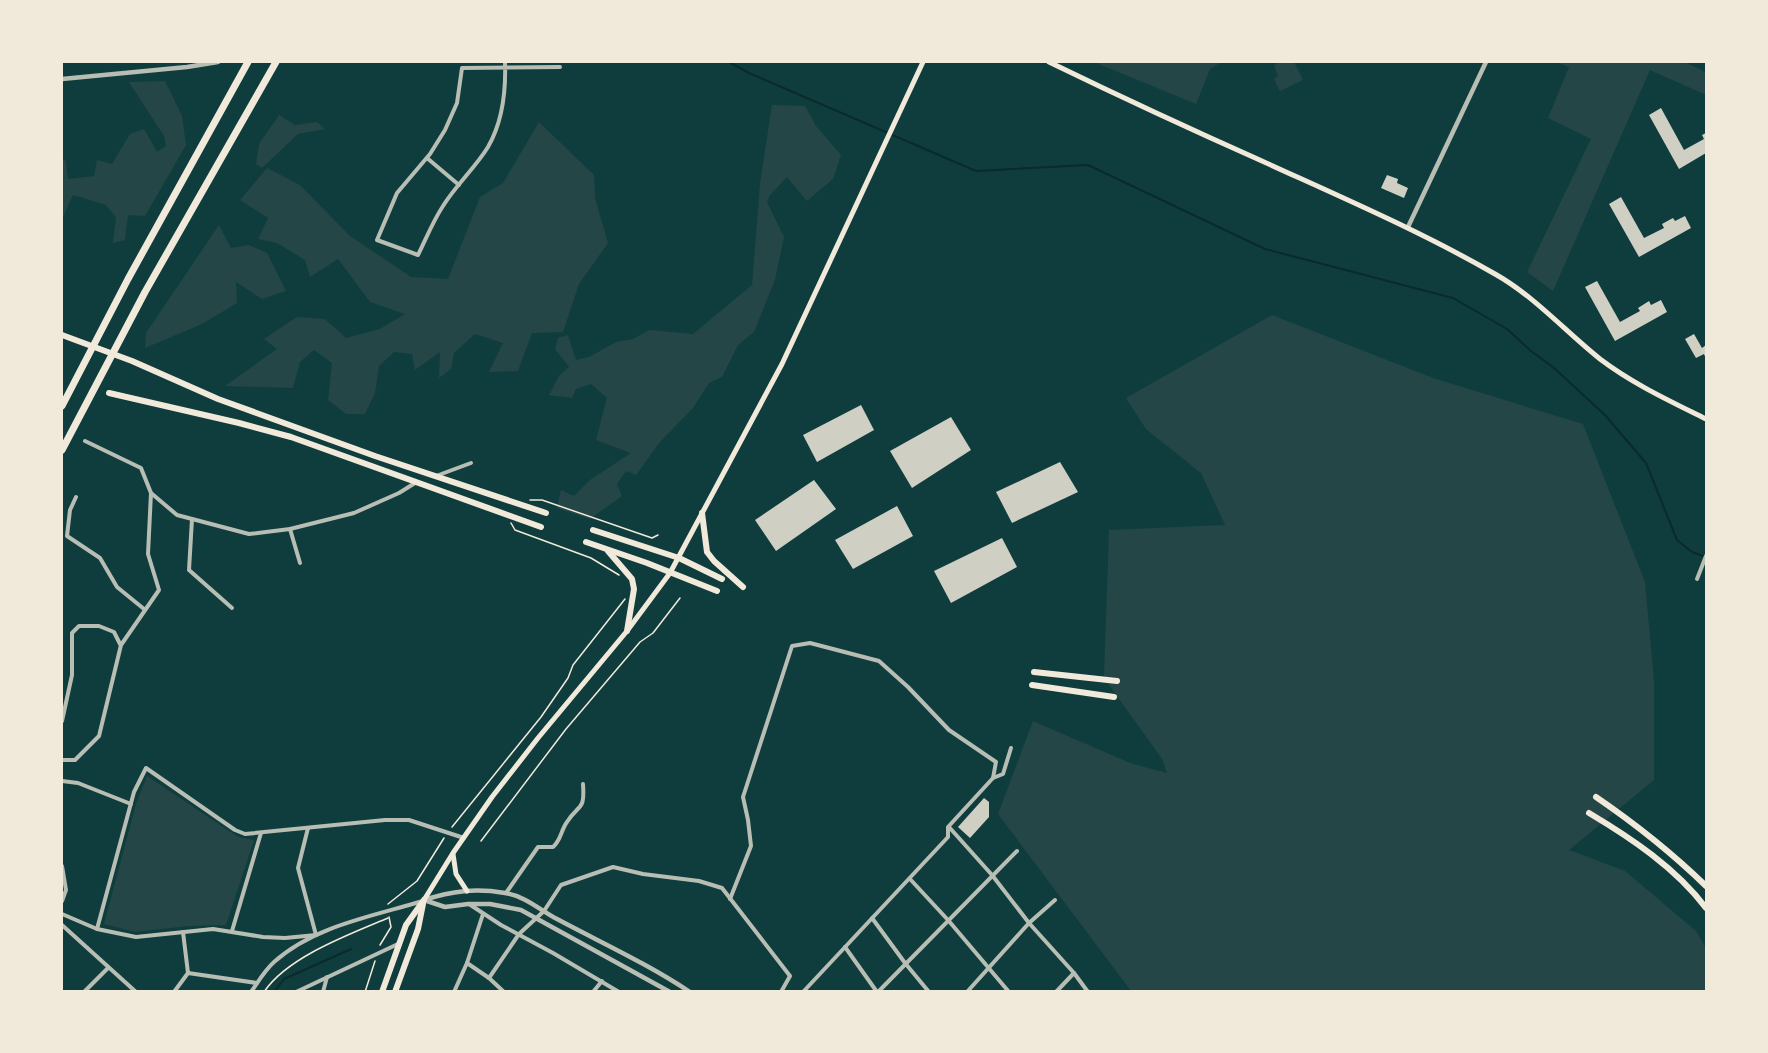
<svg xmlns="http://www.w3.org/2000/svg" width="1768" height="1053" font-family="Manrope,sans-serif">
<rect width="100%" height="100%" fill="#0f3d3e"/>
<g fill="#244646">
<polygon points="1094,62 1222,62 1210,69 1196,104"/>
<polygon points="1280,62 1294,62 1303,80 1280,91 1274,79 1278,76 1274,65"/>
<polygon points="1556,62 1684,62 1706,72 1706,95 1650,70 1553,291 1527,272 1591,139 1548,118 1569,67"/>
<polygon points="165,81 182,116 186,145 145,216 128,215 125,240 113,243 116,217 106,205 73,195 62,219 62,158 66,161 68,179 94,176 97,160 112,164 130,134 144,129 157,152 166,146 164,136 129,82"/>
<polygon points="772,105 805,106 816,126 841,155 833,179 807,201 787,177 770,195 767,202 784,237 775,280 754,332 738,345 722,377 709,383 693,408 659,443 636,475 626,471 617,484 622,496 590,519 557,508 561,490 574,496 590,480 631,453 596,440 607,398 591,384 576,389 572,398 549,395 559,376 569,367 555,349 558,338 568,335 576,360 589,357 616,342 633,339 649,330 693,334 752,285 760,184"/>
<polygon points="279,115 295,125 317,122 325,129 298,134 262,168 256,164 259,144"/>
<polygon points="539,122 594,175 595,198 608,243 579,284 563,332 532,333 518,371 489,372 503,343 475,334 454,353 451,369 439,378 440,352 415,370 412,354 394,352 379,366 375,393 365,414 346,414 328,400 332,363 314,350 300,362 293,388 225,386 277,349 264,339 297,317 325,319 346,338 380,329 405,314 370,302 338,259 310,277 305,260 277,243 258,239 268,218 240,200 267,168 300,185 350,236 411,277 448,279 480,197 503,183"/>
<polygon points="219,225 231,248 249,245 267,253 286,291 262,299 236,282 237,303 202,324 145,348 146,333"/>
<polygon points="1272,315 1433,378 1583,424 1645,582 1654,681 1654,780 1569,850 1625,871 1696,931 1706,948 1706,991 1131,991 998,814 1033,721 1130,763 1167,773 1162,759 1104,678 1109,530 1225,525 1201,473 1146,429 1126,398"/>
<polygon points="147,776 238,837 254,840 226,925 188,926 135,932 104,924 136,804"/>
</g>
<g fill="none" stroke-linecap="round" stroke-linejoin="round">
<g stroke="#0a2a2b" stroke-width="2">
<polyline points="729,62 749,73 976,171 1088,165 1265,249 1453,298 1507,329 1531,351 1553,367 1605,415 1646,463 1677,540 1692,552 1706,557"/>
<polyline points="274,992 284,979 351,949"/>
</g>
</g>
<g fill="#cfcfc3">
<polygon points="1661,108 1684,150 1704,139 1702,135 1706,133 1706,153 1679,169 1649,115"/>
<polygon points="1387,175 1398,179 1397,183 1408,188 1404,198 1381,188"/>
<polygon points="1621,197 1644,238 1664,228 1662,224 1673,218 1675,221 1685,216 1691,228 1639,257 1609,204"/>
<polygon points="1597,281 1620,322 1640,311 1638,308 1649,301 1651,305 1661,300 1667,312 1615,341 1585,287"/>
<polygon points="1694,334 1702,348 1706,345 1706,359 1704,354 1696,358 1685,339"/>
<polygon points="861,405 874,430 817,462 803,435"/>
<polygon points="951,417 971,450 912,488 890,451"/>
<polygon points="1060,462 1078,492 1012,523 996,492"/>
<polygon points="814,480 836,509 776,551 755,520"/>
<polygon points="897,506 913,536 853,569 835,540"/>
<polygon points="1002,538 1017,567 951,603 934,571"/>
<polygon points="984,798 989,802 989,817 970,838 958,827"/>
</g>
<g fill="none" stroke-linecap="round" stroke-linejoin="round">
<g stroke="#f1e9da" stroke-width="1.5">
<polyline points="530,500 542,500 652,538 658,535"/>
<polyline points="511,523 515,530 591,558 619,575"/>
<polyline points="452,827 541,717 568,678 573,665 625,599"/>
<polyline points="481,841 566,729 640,642 653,633 680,598"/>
<polyline points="388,904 417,881 444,838"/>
<polyline points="380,945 391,927 389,917"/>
<path d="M264 992C287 957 350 934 388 918"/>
<polyline points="365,992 375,961"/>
</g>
<g stroke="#b8beb3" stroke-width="4">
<path d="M505 62C506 90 503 121 488 147 475 168 456 185 443 206 433 221 426 239 418 255L377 240 397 193 430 154 445 130 457 103 462 68 560 67"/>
<polyline points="427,158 459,185"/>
<polyline points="436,476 471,463"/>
<polyline points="151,493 177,515 249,534 290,529 354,513 399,493 415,483"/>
<polyline points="76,497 70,510 67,536 100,558 117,587 144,609"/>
<polyline points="192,519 189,570 232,608"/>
<polyline points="290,529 300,563"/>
<polyline points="1697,579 1706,556"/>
<polyline points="62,721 72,675 72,633 79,626 99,626 114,632 120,644"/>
<polyline points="62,760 75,760 99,736 121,645 159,590 148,554 151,493 141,468 85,441"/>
<polyline points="62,781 78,783 131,804"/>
<polyline points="949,827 992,875 1029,923 1074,973 1088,992"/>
<polyline points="308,828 298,868 316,935"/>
<polyline points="62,866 66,890 62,901"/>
<polyline points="910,879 948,920 1009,992"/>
<path d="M506 893 538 847H553C561 840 561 830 567 822 579 803 585 812 583 784"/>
<polyline points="730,899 751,846 748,820 743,797 792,646 810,643 879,661 908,687 949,730 996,762 993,778"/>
<polyline points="469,904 501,925 553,953 619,992"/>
<polyline points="62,914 97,929 136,937 213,929 263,937 285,938 316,935"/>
<polyline points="872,918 905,963 929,992"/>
<polyline points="62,925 136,992"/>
<polyline points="97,929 134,792 146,768 235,830 245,834 385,820 409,820 464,838"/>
<polyline points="232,931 261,833"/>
<polyline points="845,947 877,992"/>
<polyline points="467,963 489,978 504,992"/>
<polyline points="188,973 257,983"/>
<polyline points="489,978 519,934 544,911 561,885 613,867 643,874 699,881 722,888 790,976 781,992"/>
<polyline points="84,992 108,968"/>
<polyline points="174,992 188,973 183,932"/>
<path d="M251 992C258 982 265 970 274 962 314 926 373 916 423 901"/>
<polyline points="296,992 398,944"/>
<polyline points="323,992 327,977"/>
<polyline points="454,992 467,963 483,914"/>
<polyline points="593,992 602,981"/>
<polyline points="803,992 948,837 948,827 993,778 1003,774 1011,748"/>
<polyline points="878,992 1017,851"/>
<polyline points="967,992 1029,923 1055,900"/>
<polyline points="1056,992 1074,973"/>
</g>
<g stroke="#b8beb3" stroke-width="4.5">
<polyline points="62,79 187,67 218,62"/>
<polyline points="1408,227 1486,62"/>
<path d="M424 900C452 891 475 888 505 893 525 896 540 910 557 919 602 943 648 964 690 992"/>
<polyline points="424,900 445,907 468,904 490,904 521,910 670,992"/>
</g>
<g stroke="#f1e9da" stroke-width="5">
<path d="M1049 62C1119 96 1190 129 1262 161 1341 197 1420 231 1495 274 1534 296 1565 331 1600 359 1633 384 1670 401 1706 419"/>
<polyline points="453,854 456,874 467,891"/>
<polyline points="424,900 453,853 492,797 538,738 627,631 670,573 782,364 923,62"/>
</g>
<g stroke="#f1e9da" stroke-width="6">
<polyline points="62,335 132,361 218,399 375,456 546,513"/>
<polyline points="109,393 239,423 291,437 541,527"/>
<polyline points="702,513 707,552 714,561 743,587"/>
<polyline points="593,530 679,558 722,579"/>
<polyline points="586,542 647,563 717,591"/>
<polyline points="608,551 632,579 634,589 627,631"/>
<polyline points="1034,672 1117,681"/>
<polyline points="1032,685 1114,697"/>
<path d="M1596 797C1637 825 1671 852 1706 886"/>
<path d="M1589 813C1631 838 1676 868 1706 908"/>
<polyline points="382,992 406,925 424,900"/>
<polyline points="395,992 418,929 423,904"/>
</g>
<g stroke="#f1e9da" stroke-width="7">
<polyline points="62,406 128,279 248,62"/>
<polyline points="62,450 145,292 276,62"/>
</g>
</g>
<rect width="1768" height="1053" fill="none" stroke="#f1e9da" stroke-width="126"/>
</svg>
